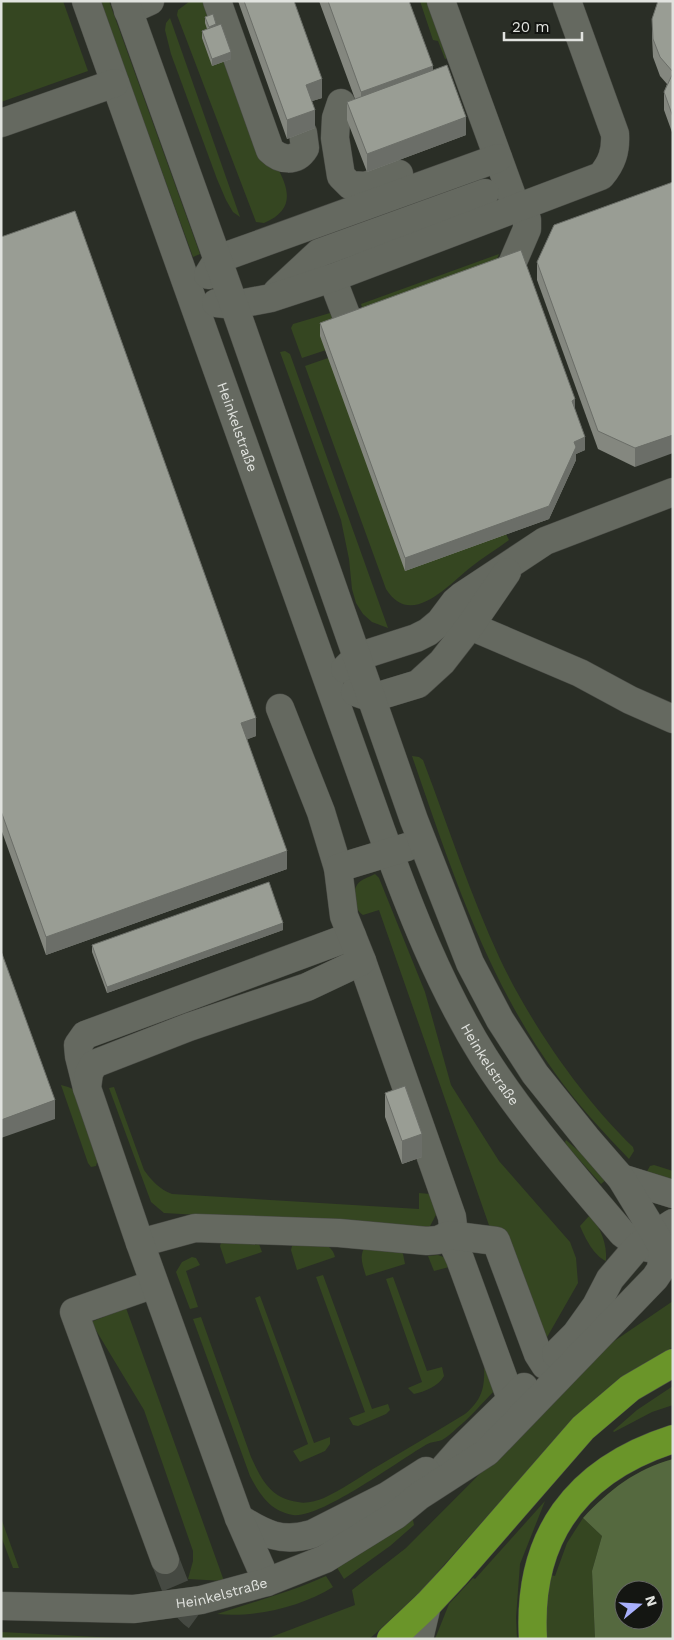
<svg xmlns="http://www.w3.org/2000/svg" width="674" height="1640" font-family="'Work Sans',sans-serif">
<rect width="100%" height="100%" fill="#2a2e26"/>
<g fill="#354621">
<polygon points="1,1 63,1 88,71 1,102"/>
<polygon points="100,1 109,1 200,254 193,257"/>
<path d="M190 1H209L231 59 277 167C291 192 293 211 264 223L256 222 177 15 178 10Z"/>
<polygon points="420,1 433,1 454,56 445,59 438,41 433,40"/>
<polygon points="170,18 240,217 233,212 226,200 217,179 171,54 165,30 166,23"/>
<polygon points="499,254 491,274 366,319 361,304"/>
<polygon points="330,313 337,330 326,350 302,358 291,328 293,324"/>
<polygon points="285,351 290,354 388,628 372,622 363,614 356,603 352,589 349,559 341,520 280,352"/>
<path d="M328 358 506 534 509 540C496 550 483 557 471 567 448 585 411 629 386 589L305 366Z"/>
<path d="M412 756 419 757 423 760C448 826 470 894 500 959 531 1024 581 1097 633 1147L634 1151 629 1159C603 1132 577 1104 555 1073 486 978 450 866 412 756Z"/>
<path d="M375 874 379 878 425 992 451 1085 499 1161 570 1242 576 1258 578 1283 546 1339 491 1231 379 910 363 915C354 909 351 894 357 885 360 879 370 877 375 874Z"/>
<polygon points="61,1085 68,1087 75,1090 98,1159 96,1166 91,1167 88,1163"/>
<path d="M114 1087 144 1170C152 1181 159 1189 172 1194L419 1209V1193L430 1194 438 1211 429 1228 164 1213 151 1202 109 1088Z"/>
<polygon points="566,1140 598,1168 607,1179 601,1184 568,1147 565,1142"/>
<polygon points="654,1165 673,1171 673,1182 646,1173 650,1166"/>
<path d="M590 1215C601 1229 607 1243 606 1261 594 1256 585 1238 580 1226Z"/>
<polygon points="225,1241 255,1242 259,1244 262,1252 226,1264 220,1246 221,1243"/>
<path d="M296 1244C310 1244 331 1239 335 1257L297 1270 291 1250 292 1246Z"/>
<path d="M366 1246 400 1250 403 1254 405 1264 366 1276C363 1266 358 1255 366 1246Z"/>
<path d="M438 1255 446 1258 495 1390C482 1403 471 1417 457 1428 453 1432 447 1437 442 1440 436 1442 429 1442 424 1446 398 1461 320 1519 293 1515 270 1511 260 1495 250 1476L193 1319 201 1317 251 1457C261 1479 271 1499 298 1502 306 1504 316 1501 324 1498 341 1490 357 1479 373 1469 404 1451 435 1432 465 1414 483 1399 485 1386 484 1364L449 1267 434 1271 428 1256Z"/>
<polygon points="192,1257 196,1258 200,1265 186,1271 198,1307 190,1309 176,1272 182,1262"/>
<polygon points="323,1275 372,1409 388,1404 390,1410 386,1414 358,1426 353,1425 349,1418 365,1412 316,1277"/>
<path d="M393 1277 427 1371 442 1367 444 1376C439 1386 424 1392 414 1394L408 1388 422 1382 386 1279Z"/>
<polygon points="260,1296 314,1443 330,1437 330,1444 325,1451 300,1462 293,1451 308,1444 255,1298"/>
<polygon points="673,1301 673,1347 643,1364 601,1396 562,1432 420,1592 375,1634 369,1639 266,1639 355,1605 352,1590 406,1548 607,1346"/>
<polygon points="126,1308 224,1581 188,1579 193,1561 193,1551 144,1410 91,1322"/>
<polygon points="673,1386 673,1405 652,1412 614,1432 613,1431 637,1410"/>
<polygon points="545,1501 520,1564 516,1617 517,1639 435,1639 449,1604 473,1578 475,1579"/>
<polygon points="1,1518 19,1568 13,1568 1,1536"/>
<polygon points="409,1518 413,1520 414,1525 390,1546 344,1579 336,1566"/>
<polygon points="583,1518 602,1536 592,1571 595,1639 545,1639 544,1612 551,1575 555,1576 567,1543"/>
<path d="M326 1576 333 1587C301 1607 254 1618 217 1614 253 1602 291 1592 326 1576Z"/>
<polygon points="1,1632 136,1639 1,1639"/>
</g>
<path fill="#55693f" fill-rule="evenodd" d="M673 1459V1639H595L592 1571 602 1536 583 1518C609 1490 636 1469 673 1459ZM624 1590H654V1620H624Z"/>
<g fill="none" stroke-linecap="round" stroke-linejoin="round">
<path stroke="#454942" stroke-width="28" stroke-dasharray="28 14" stroke-linecap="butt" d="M165 1560C173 1579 179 1604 197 1617"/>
<g stroke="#494b45" stroke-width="29">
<g id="minor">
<path id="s1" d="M86 1 381 830C409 907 440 987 484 1057 524 1120 574 1176 622 1233 641 1248 648 1251 673 1248"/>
<path d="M217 1 270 150C280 160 296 163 305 148L303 133"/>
<polyline points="441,1 516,207"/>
<polyline points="128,11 150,1"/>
<polyline points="341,103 336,118 335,138 341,176 350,185 366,186 399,174"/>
<polyline points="1,123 115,83"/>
<polyline points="208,275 218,259 498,158"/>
<polyline points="332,278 350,325"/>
<polyline points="503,285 527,229 527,220 523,205"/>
<polyline points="277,292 319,253 485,193"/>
<path d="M216 303 234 305 271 298 332 278 601 176C612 163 616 151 615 134L567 1"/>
<polyline points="470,626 580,673 630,700 673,719"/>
<polyline points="345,669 357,657 416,638 428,632 440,622 455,602 462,596 545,541 673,492"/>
<polyline points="355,692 372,698 418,684 442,662 470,626 507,572"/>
<polyline points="280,708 321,812 338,868"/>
<polyline points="362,961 452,1217 453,1226 449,1235 460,1259 511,1399"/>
<polyline points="87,1088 79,1056 78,1045 85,1035 352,936"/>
<polyline points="621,1178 673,1194"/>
<polyline points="140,1243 195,1228 339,1233 427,1241 438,1240 449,1235 496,1241 538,1354 545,1365"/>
<polyline points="154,1284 74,1312 165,1560"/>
<polyline points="556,1354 576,1334 596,1306 610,1279 638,1246 673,1223"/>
<polyline points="445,1467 461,1449 524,1387"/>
<path d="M239 1518C264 1534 282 1543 312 1534L387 1496 426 1471"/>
<polyline points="267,1582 239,1518 140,1243 87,1088 89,1073 94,1064 189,1027 307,987 362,961 344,916 338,868 407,847"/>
<path id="s2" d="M1 1606 134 1609 201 1600 267 1582 325 1559 396 1515 419 1496 487 1452 655 1278 661 1269 663 1249 655 1234 621 1178 588 1140 535 1074 500 1020 470 963 414 820 234 305 125 1"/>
<polyline points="419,1639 427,1605"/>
</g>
</g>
<g stroke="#494b45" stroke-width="29">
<g id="highway">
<polyline points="391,1639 427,1605 455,1575 583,1428 630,1388 673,1363"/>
<path d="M533 1639C527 1537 576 1470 673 1439"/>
</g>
</g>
<use href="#minor" stroke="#656960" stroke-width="28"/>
<use href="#highway" stroke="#6a9529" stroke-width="28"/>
</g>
<g fill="#84877f">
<polygon points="238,1 294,1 322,98 312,101 315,128 287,139"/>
<polygon points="319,1 409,1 433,70 466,135 367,172 347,120 347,102 355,99"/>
<polygon points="673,1 673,135 664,110 664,92 667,84 660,76 653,57 652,37 652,19"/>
<polygon points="205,17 216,26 231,59 212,66 202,38 202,31 207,29 205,23"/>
<polygon points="673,182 635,467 598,449 537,280 537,262"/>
<polygon points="1,237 256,736 247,739 287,869 46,955 1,829"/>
<polygon points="320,323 575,411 585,450 576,454 576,460 549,519 405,571 320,336"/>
<polygon points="283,930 107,993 92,952 92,945"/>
<polygon points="385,1093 422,1157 402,1164 385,1117"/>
</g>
<g fill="#6b6e68">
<polygon points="216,24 216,31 209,33 209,27"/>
<polygon points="231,52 231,59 212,66 212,59"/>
<polygon points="433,66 433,89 361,115 361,92"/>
<polygon points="322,79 322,98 306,103 306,85"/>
<polygon points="315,110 315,128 287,139 287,120"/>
<polygon points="466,117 466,135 367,172 367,154"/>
<polygon points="575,399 575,412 572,401"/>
<polygon points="673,435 673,453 635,467 635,448"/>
<polygon points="585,437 585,450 576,454 576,460 549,519 405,571 405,558 574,442"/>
<polygon points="256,718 256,736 241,742 241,723"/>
<polygon points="287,851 287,869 46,955 46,937"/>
<polygon points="283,923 283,930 107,993 107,987"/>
<polygon points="55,1100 55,1119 1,1138 1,1120"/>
<polygon points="422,1134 422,1157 402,1164 402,1141"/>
</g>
<g fill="#999d94" stroke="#6b6e68">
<polygon points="244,1 294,1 322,79 306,85 315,110 287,120"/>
<polygon points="328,1 409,1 433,66 361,92"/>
<polygon points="658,1 673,1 673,72 660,57 653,39 652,19"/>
<polygon points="213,14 216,24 209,27 205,17"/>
<polygon points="221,24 231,52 212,59 202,31"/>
<polygon points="447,65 466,117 367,154 347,102"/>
<polygon points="673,73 673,117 664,92"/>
<polygon points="673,182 673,435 635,448 598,431 537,262 554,225"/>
<polygon points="75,211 256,718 241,723 287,851 46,937 1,811 1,237"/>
<polygon points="521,250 575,399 572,401 585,437 574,442 576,447 549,506 405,558 320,323"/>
<polygon points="269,882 283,923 107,987 92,945"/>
<polygon points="1,951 55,1100 1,1120"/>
<polygon points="405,1086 422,1134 402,1141 385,1093"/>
</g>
<g text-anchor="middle" stroke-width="5" stroke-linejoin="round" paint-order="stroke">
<g font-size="14" fill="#e1e3df" stroke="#141612">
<text dy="5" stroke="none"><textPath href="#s1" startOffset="452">Heinkelstraße</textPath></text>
<text dy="5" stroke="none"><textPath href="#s1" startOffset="1139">Heinkelstraße</textPath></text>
<text dy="5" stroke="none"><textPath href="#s2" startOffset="222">Heinkelstraße</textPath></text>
</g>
</g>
<rect width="674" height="1640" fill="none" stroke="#e1e3df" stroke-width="5"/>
<g transform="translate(639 1605) rotate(72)"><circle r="24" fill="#141612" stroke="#666864"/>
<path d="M0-4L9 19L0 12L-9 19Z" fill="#a8b0fc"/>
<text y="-8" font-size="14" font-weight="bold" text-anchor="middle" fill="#e1e3df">N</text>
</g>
<path d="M504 32v8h78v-8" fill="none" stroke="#e1e3df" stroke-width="2.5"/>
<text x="512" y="32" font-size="15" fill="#e1e3df" stroke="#141612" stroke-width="4" paint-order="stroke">20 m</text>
</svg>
